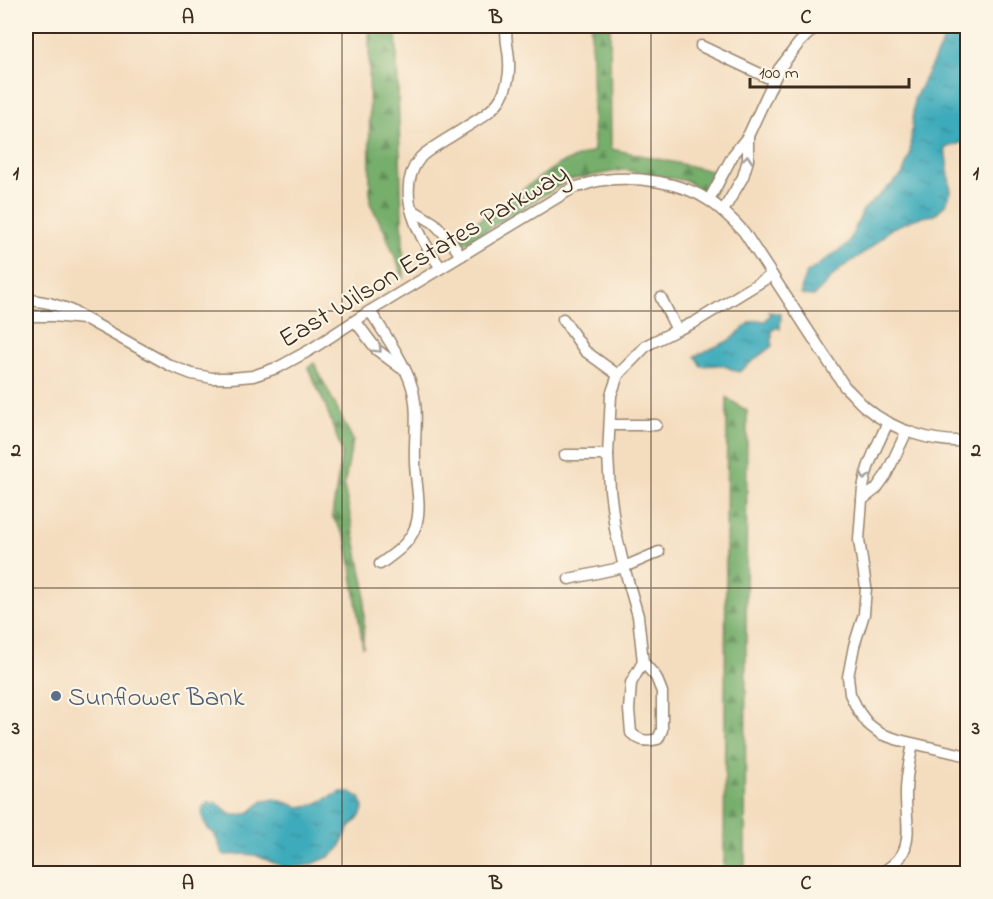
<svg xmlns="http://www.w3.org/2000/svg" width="993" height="899" font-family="'Indie Flower',sans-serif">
<defs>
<pattern id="forest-firs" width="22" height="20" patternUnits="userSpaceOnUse" patternTransform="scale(1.5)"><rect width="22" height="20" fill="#76ae6c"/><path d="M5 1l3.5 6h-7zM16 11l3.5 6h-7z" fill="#628e58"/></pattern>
<pattern id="water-ripples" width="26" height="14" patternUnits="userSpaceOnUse" patternTransform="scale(1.5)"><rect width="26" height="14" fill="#3dabbb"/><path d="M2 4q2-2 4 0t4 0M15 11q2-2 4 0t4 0" fill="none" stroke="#348b97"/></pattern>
</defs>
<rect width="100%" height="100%" fill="#fcf5e5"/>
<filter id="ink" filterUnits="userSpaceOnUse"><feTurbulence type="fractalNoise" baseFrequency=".0167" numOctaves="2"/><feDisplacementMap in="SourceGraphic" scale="12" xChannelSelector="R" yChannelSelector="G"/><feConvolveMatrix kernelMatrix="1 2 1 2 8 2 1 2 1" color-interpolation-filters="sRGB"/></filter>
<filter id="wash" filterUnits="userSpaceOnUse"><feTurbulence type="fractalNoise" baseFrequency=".008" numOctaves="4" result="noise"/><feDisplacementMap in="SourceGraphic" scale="24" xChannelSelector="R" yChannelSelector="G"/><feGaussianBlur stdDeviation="1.35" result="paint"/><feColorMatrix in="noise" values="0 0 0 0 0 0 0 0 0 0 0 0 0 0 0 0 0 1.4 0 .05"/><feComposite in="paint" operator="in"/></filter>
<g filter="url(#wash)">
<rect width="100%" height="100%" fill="#f4ddbf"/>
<g fill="url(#forest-firs)" stroke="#586c45" stroke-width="1.5">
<polygon points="369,26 396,26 404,279 385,232 370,203"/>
<polygon points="591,26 610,26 611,149 723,173 709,200 688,181 623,170 569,180 462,245 450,240 559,164 594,151"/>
<polygon points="314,363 353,440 344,486 365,588 363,648 347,540 332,516 342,452 326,407 308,368"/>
<polygon points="727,398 747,411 745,874 724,873"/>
</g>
<g fill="url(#water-ripples)" stroke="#3c6a6c" stroke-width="1.5">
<polygon points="967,33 967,141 945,148 951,192 945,205 934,215 917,218 892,228 868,250 840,269 814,296 803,295 801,293 802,286 807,273 848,244 863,210 902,175 910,155 914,100 945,38"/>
<polygon points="769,312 778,313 781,315 780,329 778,327 772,330 772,346 739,372 722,365 701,366 695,356 728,341 751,322 759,320 765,321 771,314"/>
<polygon points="341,792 351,792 361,799 363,809 360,816 348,830 339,849 331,856 310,865 286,868 255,855 244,854 225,855 222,852 214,833 209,830 203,820 202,809 207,803 217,803 232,815 240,815 250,812 263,801 275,799 300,807 313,805"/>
</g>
</g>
<g filter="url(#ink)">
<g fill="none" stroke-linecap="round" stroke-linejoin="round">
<g stroke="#98846e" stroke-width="13">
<g id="street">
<polyline points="701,46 773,80"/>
<polyline points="748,136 779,69 799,43 816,26"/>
<polyline points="709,200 733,155 748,136 748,160 743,177 723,211"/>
<polyline points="411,209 434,223 450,240 461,256"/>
<path d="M441 268C420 239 393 191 420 158 426 150 456 134 466 127 479 119 493 111 501 98 507 87 510 74 509 62 509 49 504 38 507 26"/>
<polyline points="661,298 677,330"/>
<path d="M26 299 49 303 68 309 171 366 192 374 212 378H231L253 376 279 367 310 350 370 311 573 188C583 186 593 181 604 180 637 176 682 182 710 201 723 210 734 221 744 232L845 387C852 393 858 401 865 407 892 430 932 443 968 441"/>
<path d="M370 311C384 333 405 363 412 387 419 411 414 436 415 460 415 483 423 507 415 528 408 545 394 554 380 564"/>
<polyline points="26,316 53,316 83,319"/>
<polyline points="967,317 968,317"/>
<polyline points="563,319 585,351 618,375"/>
<polyline points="356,322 377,350 401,368"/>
<path d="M888 422C876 449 863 470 862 500L876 489 886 475 907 431"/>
<polyline points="610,425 656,425"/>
<polyline points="565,455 608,455"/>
<polyline points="862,500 859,540 866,587 864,614 854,646 848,677 850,694 859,712 868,724 881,734 899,740 968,756"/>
<polyline points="569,579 624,567 659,552"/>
<path d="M643 662 656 677 662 692V730L658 739C646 742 640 741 631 733L629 710 631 683 643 662 638 616 624 567 615 529 610 490 608 455 611 395 618 375 647 345 677 330 695 322 772 275"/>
<path d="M879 874C919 853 905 828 906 791 906 775 910 759 913 744"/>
</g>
</g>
<use href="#street" stroke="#fff" stroke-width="10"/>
</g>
<defs><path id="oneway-chevron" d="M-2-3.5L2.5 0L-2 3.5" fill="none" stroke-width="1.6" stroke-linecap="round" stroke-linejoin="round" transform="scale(1.5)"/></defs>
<g stroke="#a79f9a">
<use href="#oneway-chevron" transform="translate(747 159) rotate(-85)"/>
<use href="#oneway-chevron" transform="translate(378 349) rotate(45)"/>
<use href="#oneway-chevron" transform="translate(865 476) rotate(106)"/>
</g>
</g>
<path fill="none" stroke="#3b2a1e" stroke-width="1.5" stroke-opacity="0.55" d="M342 26V874M651 26V874M26 311H968M26 588H968"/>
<circle fill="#5c6f8a" stroke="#fcf5e5" stroke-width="2" cx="56" cy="696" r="6"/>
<g text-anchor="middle" stroke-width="4.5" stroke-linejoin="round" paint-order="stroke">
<g font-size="27" fill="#3b2a1e" stroke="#fcf5e5">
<text transform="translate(423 255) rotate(-31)" y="9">East Wilson Estates Parkway</text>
</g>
<g font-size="27" fill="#4e5e75" stroke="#fcf5e5" text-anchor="start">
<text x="68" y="705">Sunflower Bank</text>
</g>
</g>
<rect width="993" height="899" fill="none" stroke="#fcf5e5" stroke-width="66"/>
<path d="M750 78v9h159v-9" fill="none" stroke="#3b2a1e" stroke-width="3"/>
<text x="759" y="78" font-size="18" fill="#3b2a1e" stroke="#fcf5e5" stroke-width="4.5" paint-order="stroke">100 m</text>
<rect x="33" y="33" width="927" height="833" fill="none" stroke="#3b2a1e" stroke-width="2"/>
<g font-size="20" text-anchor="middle" font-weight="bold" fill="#3b2a1e">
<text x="188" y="23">A</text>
<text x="496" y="23">B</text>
<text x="806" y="23">C</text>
<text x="16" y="179">1</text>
<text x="976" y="179">1</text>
<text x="16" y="456">2</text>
<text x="976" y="456">2</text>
<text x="16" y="734">3</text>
<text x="976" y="734">3</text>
<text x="188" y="889">A</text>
<text x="496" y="889">B</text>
<text x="806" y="889">C</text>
</g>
</svg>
